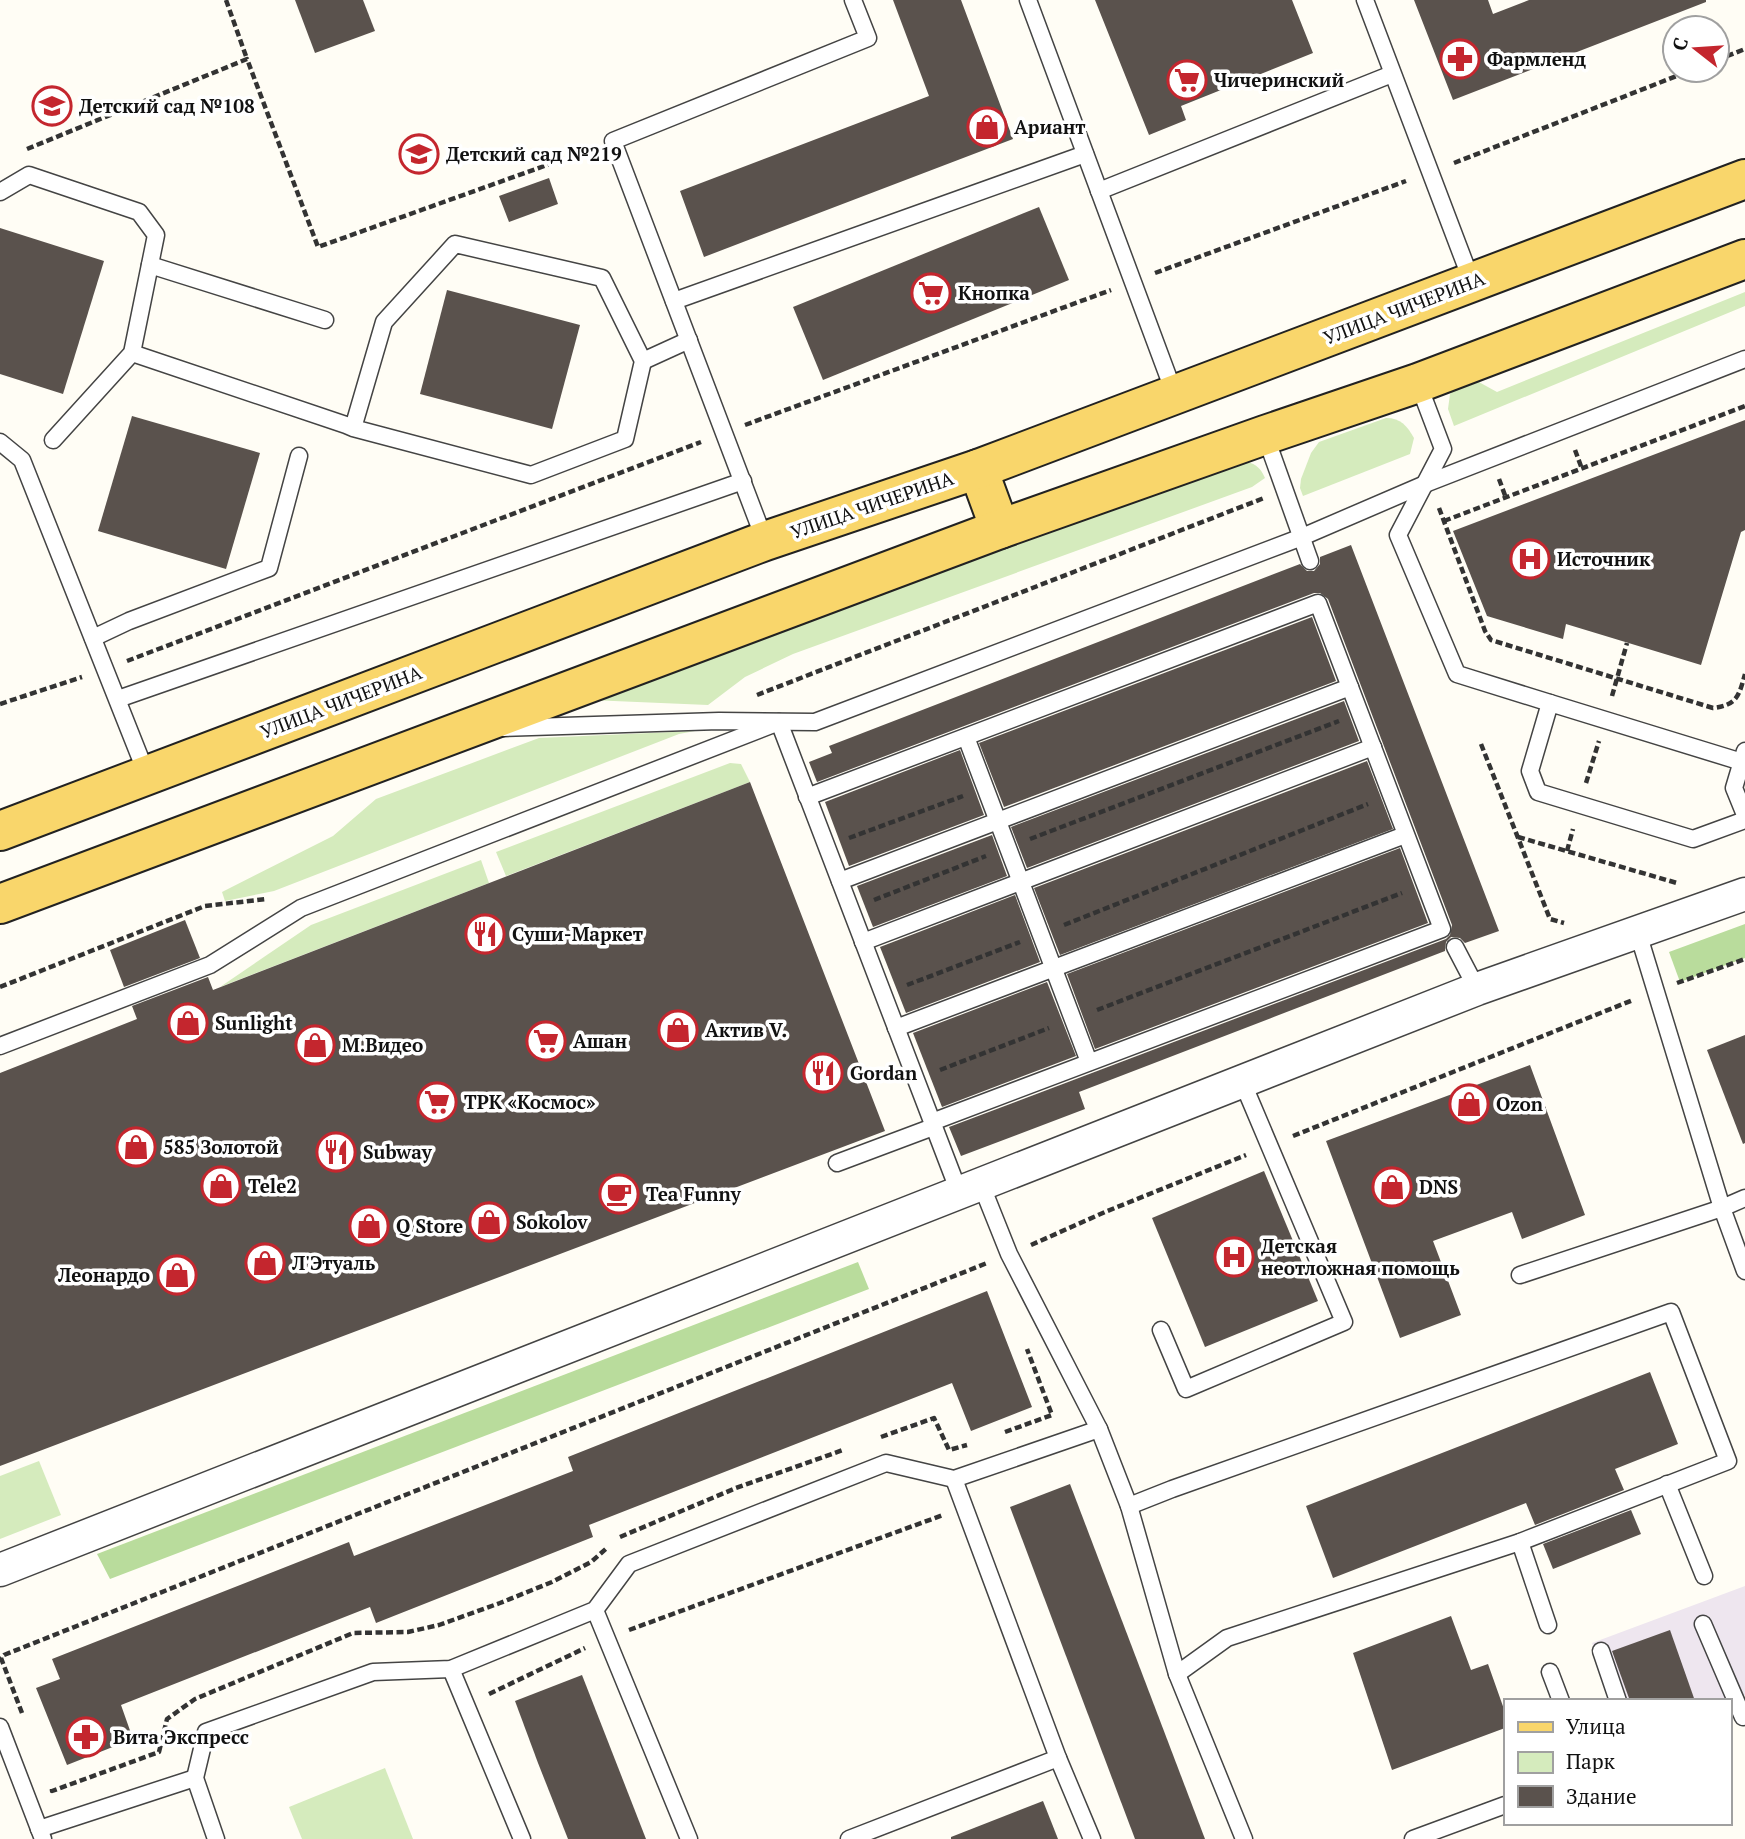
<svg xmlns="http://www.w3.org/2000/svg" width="1745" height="1839" font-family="'PT Serif',serif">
<rect width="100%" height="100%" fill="#fffdf5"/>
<polygon fill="#eee6ef" points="1745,1586 1745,1695 1729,1701 1613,1701 1592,1643"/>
<g fill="#d5ebbd">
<polygon points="1745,292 1745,306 1454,426 1448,409 1450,394 1461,384 1477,381 1497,392"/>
<path d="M1386 418C1401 418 1407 426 1414 438L1410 454 1303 496 1300 488 1301 479 1311 453 1319 442Z"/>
<path d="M1242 461C1254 463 1260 466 1265 478L1252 487 793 654 745 677 708 705 590 700Z"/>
<polygon points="695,731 679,734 274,891 225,901 222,892 333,836 376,799 539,738"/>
<polygon points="730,763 741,764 750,782 506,876 496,852"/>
<polygon points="481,860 489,883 220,987 311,925"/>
<polygon points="39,1461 61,1515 0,1539 0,1476"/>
<polygon points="385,1768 413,1839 302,1839 289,1807"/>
</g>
<g fill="#b9dc9c">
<polygon points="1745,924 1745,958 1680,982 1669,952"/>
<polygon points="858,1262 869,1289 110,1579 97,1554"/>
</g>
<g fill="#5a524d">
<polygon points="295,0 363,0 375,31 315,53"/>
<polygon points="893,0 961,0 1013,139 704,257 680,191 929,96"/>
<polygon points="1095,0 1292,0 1313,53 1181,106 1186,120 1149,135"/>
<polygon points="1414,0 1488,0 1493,14 1529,0 1706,0 1706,2 1453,100"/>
<polygon points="549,178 558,204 509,222 499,196"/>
<polygon points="1039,207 1069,280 823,380 793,307"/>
<polygon points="0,228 104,261 63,394 0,374"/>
<polygon points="447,290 580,325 552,429 420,394"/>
<polygon points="132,416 260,453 226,569 98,531"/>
<polygon points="1745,420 1745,530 1741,532 1701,665 1566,624 1563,639 1487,616 1453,531"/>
<polygon points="1351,545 1499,931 1465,943 1460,938 1451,937 1446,942 1445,951 1079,1092 1085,1109 961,1156 949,1127 1446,939 1450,935 1452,925 1328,599 1320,593 1314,593 817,782 809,762 832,753 829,746 1300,564 1307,571 1314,571 1320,564 1320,557"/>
<polygon points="1312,617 1336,681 1004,807 979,743"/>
<polygon points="1344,701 1359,741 1027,868 1011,827"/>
<polygon points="960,750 984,815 849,866 825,802"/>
<polygon points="1367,761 1393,829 1060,955 1034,888"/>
<polygon points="750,782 885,1131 0,1466 0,1073 137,1019 132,1006 208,977 213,990"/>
<polygon points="992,835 1007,876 873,927 857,886"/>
<polygon points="1400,848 1428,923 1095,1049 1067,974"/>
<polygon points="1015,895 1040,962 906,1013 880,947"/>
<polygon points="185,920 200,958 124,987 110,950"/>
<polygon points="1047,982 1076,1056 942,1107 913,1033"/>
<polygon points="1745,1035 1745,1143 1743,1144 1707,1050"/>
<polygon points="1530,1065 1585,1215 1522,1239 1512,1212 1433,1241 1461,1315 1400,1338 1326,1141"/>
<polygon points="1264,1171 1318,1301 1205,1347 1152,1218"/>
<polygon points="987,1291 1032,1407 971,1431 952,1383 589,1525 593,1537 376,1623 370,1607 121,1705 133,1739 67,1765 36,1688 60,1679 52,1659 349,1542 354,1556 573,1471 568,1457"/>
<polygon points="1650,1372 1678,1444 1615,1469 1624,1490 1535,1525 1526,1503 1333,1578 1306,1506"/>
<polygon points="1070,1484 1205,1839 1135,1839 1098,1741 1010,1507"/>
<polygon points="1631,1510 1641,1534 1553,1569 1543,1544"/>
<polygon points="1451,1616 1471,1670 1488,1664 1505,1712 1505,1728 1392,1770 1353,1653"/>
<polygon points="1670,1630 1695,1701 1630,1701 1612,1651"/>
<polygon points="582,1675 646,1839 568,1839 538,1763 515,1701"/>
<polygon points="1043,1801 1058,1839 951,1839 951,1837"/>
</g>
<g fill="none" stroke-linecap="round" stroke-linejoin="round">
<g stroke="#444" stroke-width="19">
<g id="lane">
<polyline points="1028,0 1175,395"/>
<polyline points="1365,0 1472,282"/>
<polyline points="1099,191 1392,74"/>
<polyline points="0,192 29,175 139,212 156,235 132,353 53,440"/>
<polyline points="150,265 325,320"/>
<polyline points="674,301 1085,154"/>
<polyline points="132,353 346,425 353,428 531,475 625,439 643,361 602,278 455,244 384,322 353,428"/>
<polyline points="643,361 689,340"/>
<polyline points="1418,383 1443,449 1398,535 1457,674 1550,703"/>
<polyline points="1265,435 1310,561"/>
<polyline points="0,442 22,460 147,775"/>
<polyline points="765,541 613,141 868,38 853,0"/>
<polyline points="93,638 129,621 269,568 299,456"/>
<polyline points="118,699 743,481"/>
<polyline points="504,728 719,721 815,722 1302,537 1425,484 1745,359"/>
<polyline points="966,737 1089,1062"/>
<polyline points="1745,751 1734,788 1745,815"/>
<polyline points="1742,762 1550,703 1530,771 1538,792 1693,839 1745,820"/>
<polyline points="807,797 1318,603 1442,929 932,1122"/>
<polyline points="840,881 1350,687"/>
<polyline points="1638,933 1722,1208 1745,1271"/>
<polyline points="863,942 1373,747"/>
<polyline points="1455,947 1477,989"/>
<polyline points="896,1028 1405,835"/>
<polyline points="0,1046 210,965 301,908 779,722 959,1192"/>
<polyline points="837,1163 933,1127"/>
<polyline points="981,1184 1009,1254 1099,1429 1129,1506 1177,1674 1244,1839"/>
<polyline points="1520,1275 1722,1208 1745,1198"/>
<polyline points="1161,1330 1186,1389 1344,1322 1242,1081"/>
<polyline points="954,1479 1058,1758 1092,1839"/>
<polyline points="1667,1484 1704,1576"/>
<polyline points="1129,1506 1172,1489 1671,1312 1728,1461 1520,1542 1227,1638 1177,1674"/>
<polyline points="1520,1542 1548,1625"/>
<polyline points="595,1610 689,1839"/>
<polyline points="1703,1624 1743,1717"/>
<polyline points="1601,1651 1618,1701"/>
<polyline points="451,1669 522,1839"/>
<polyline points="1550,1672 1561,1701"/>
<polyline points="0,1727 43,1839"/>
<polyline points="39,1829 195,1778"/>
<polyline points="216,1839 195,1778 206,1732 373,1672 451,1669 595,1610 629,1564 886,1463 954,1479 1099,1429"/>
<polyline points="849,1839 1058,1758"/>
<polyline points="1413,1839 1505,1805"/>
</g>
</g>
<g stroke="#444" stroke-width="35">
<polyline id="street" points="0,1570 1477,989 1745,894"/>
</g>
<g stroke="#222" stroke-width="42">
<g id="primary">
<polyline points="978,469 1000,529"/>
<polyline points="0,831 765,541 978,469 1745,179"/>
<polyline points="0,904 1000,529 1265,435 1418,383 1745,259"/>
</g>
</g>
<g stroke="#333" stroke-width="4.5" stroke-dasharray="7 3.5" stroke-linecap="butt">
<polyline points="226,0 247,59"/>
<polyline points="1717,60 1745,49"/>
<polyline points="27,149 247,59 318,247 589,150"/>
<polyline points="1454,163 1692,70"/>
<polyline points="1155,273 1406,181"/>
<polyline points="745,425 1111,290"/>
<polyline points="1575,450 1582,469"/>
<polyline points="1499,479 1506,498"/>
<path d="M1439 508 1485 631 1491 640 1713 708C1737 705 1739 696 1745 674"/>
<polyline points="1444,521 1745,406"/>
<polyline points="127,661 701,442"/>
<polyline points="757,695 1264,498"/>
<polyline points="1612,696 1627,643"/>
<polyline points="0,704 82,677"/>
<polyline points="1481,744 1550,919 1564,923"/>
<polyline points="1586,783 1599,741"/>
<polyline points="1518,837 1677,883"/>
<polyline points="849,838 963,796"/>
<polyline points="1030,839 1339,721"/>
<polyline points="1567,851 1573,829"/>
<polyline points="874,900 986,856"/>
<polyline points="1064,925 1368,804"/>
<polyline points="1677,983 1745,959"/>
<polyline points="907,985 1020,942"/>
<polyline points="0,987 205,906 267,899"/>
<polyline points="1097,1010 1402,893"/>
<polyline points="940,1070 1049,1028"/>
<polyline points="1293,1136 1633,1000"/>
<polyline points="1031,1245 1105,1212 1246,1155"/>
<polyline points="1005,1432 1052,1415 1027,1349"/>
<polyline points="881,1437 934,1418 949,1450 967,1445"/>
<polyline points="620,1537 736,1488 843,1450"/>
<polyline points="629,1630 943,1515"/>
<polyline points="489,1694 585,1648"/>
<polyline points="22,1713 1,1658 4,1655 987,1263"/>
<polyline points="52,1789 52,1791 159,1752 167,1719 195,1699 353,1633 408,1632 439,1625 500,1603 552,1582 591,1562 608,1547"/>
</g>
<use href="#lane" stroke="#fff" stroke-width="16"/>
<use href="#street" stroke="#fff" stroke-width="32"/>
<use href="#primary" stroke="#f9d66b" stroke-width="38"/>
</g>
<defs>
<g id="pharmacy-ring" transform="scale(2.0125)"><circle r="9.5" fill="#fff" stroke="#c4262e" stroke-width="1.5"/><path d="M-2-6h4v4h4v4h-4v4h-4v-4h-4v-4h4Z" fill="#c4262e"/></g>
<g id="supermarket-ring" transform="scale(2.0125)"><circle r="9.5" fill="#fff" stroke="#c4262e" stroke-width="1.5"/><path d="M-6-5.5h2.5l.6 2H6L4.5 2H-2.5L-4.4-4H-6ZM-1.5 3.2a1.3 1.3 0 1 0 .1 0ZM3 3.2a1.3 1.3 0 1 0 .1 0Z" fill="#c4262e"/></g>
<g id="school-ring" transform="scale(2.0125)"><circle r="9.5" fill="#fff" stroke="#c4262e" stroke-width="1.5"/><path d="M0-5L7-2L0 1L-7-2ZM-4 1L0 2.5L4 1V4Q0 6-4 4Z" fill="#c4262e"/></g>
<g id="shop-ring" transform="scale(2.0125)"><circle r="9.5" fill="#fff" stroke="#c4262e" stroke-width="1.5"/><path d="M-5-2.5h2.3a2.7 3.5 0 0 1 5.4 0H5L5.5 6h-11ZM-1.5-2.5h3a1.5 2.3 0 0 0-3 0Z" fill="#c4262e"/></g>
<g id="hospital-ring" transform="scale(2.0125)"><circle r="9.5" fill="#fff" stroke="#c4262e" stroke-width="1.5"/><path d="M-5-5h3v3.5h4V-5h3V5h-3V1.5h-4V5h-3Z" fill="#c4262e"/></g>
<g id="restaurant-ring" transform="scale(2.0125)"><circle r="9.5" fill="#fff" stroke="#c4262e" stroke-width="1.5"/><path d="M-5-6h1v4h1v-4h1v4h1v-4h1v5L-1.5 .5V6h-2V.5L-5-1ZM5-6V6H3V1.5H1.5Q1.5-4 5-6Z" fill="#c4262e"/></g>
<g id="cafe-ring" transform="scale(2.0125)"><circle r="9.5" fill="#fff" stroke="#c4262e" stroke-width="1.5"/><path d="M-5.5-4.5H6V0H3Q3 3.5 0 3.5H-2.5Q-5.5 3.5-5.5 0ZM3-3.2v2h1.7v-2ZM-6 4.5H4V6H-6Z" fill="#c4262e"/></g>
</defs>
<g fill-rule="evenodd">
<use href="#pharmacy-ring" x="1460" y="59"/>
<use href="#supermarket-ring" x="1187" y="80"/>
<use href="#school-ring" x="52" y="106"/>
<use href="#shop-ring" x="987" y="127"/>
<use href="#school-ring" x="419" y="154"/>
<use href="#supermarket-ring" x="931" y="293"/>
<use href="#hospital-ring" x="1530" y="559"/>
<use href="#restaurant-ring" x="485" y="934"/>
<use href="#shop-ring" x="188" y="1023"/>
<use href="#shop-ring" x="678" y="1030"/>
<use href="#supermarket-ring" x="546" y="1041"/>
<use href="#shop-ring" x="315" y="1045"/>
<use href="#restaurant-ring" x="823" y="1073"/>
<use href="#supermarket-ring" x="437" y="1102"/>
<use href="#shop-ring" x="1469" y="1104"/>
<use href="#shop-ring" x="136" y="1147"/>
<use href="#restaurant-ring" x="336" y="1152"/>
<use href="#shop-ring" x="221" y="1186"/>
<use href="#shop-ring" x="1392" y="1187"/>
<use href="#cafe-ring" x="619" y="1194"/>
<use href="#shop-ring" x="489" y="1222"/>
<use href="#shop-ring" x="369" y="1226"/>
<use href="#hospital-ring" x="1234" y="1257"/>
<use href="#shop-ring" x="265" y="1263"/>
<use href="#shop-ring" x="177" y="1275"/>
<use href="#pharmacy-ring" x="86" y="1737"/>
</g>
<g text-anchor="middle" stroke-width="7" stroke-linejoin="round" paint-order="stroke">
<g font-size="19" font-weight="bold" fill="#111" stroke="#fff" text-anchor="start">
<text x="1487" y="66">Фармленд</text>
<text x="1214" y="87">Чичеринский</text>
<text x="79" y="113">Детский сад №108</text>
<text x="1014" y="134">Ариант</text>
<text x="446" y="161">Детский сад №219</text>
<text x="958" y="300">Кнопка</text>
<text x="1557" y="566">Источник</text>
<text x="512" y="941">Суши-Маркет</text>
<text x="215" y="1030">Sunlight</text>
<text x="705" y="1037">Актив V.</text>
<text x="573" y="1048">Ашан</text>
<text x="342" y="1052">М.Видео</text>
<text x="850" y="1080">Gordan</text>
<text x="464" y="1109">ТРК «Космос»</text>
<text x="1496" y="1111">Ozon</text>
<text x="163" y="1154">585 Золотой</text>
<text x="363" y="1159">Subway</text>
<text x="248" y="1193">Tele2</text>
<text x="1419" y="1194">DNS</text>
<text x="646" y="1201">Tea Funny</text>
<text x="516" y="1229">Sokolov</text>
<text x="396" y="1233">Q Store</text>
<text x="1261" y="1253">Детская<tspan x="1261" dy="22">неотложная помощь</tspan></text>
<text x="292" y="1270">Л'Этуаль</text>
<text x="150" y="1282" text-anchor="end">Леонардо</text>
<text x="113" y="1744">Вита Экспресс</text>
</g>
<g font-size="19" fill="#111" stroke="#fff">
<text transform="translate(1404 308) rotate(-21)" y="7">УЛИЦА ЧИЧЕРИНА</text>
<text transform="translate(872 505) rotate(-19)" y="7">УЛИЦА ЧИЧЕРИНА</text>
<text transform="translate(341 702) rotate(-21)" y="7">УЛИЦА ЧИЧЕРИНА</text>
</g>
</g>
<rect x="1504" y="1699" width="228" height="126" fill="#ffffff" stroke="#a0a0a0" stroke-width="2"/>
<rect x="1518" y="1722" width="35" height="10" fill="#f9d66b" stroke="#a0a0a0" stroke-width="2"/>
<text x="1566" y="1734" font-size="21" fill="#111111">Улица</text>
<rect x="1518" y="1752" width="35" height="21" fill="#d5ebbd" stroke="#a0a0a0" stroke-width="2"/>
<text x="1566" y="1769" font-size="21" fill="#111111">Парк</text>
<rect x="1518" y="1786" width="35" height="21" fill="#5a524d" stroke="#a0a0a0" stroke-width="2"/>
<text x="1566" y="1804" font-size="21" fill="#111111">Здание</text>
<g transform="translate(1696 49) rotate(287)"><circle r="33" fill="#ffffff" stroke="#a0a0a0" stroke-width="2"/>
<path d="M0-5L12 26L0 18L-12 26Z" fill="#c4262e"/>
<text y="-10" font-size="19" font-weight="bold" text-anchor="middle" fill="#111111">С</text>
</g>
</svg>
